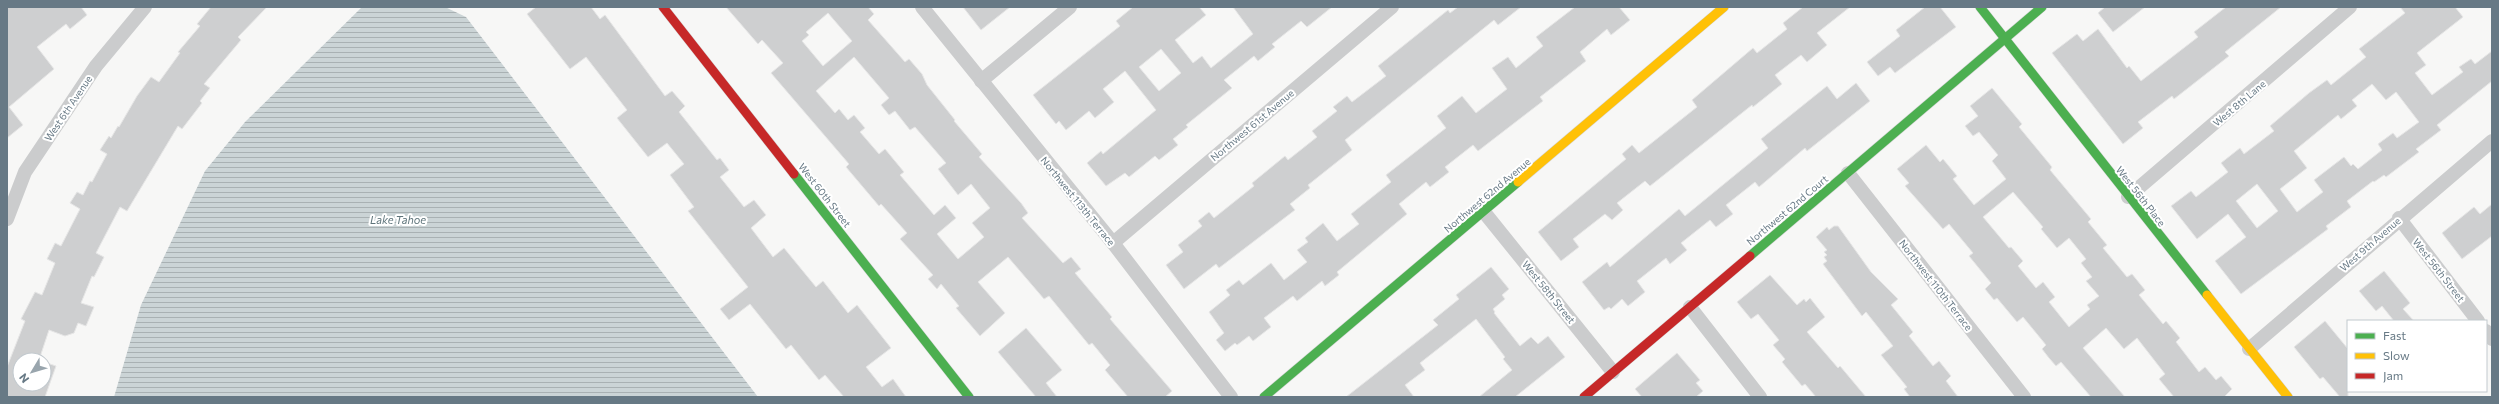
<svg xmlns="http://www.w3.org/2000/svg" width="2499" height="404" font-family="Commissioner,sans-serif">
<defs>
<pattern id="water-rules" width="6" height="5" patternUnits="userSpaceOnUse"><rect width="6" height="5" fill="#cbd4d6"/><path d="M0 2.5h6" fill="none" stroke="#a9b1b3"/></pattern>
</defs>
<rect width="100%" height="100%" fill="#f7f7f6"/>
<polygon fill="url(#water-rules)" points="362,7 445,7 466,17 758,397 114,397 141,305 205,171 245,122"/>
<g fill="#cecfd0" stroke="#e6e6e6" fill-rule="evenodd">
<polygon points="7,7 81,7 87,15 70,29 66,24 37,47 54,69 9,107 23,125 7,138"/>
<polygon points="211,7 267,7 238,37 241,40 204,84 210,88 200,101 202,103 182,129 178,126 127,211 120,207 96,253 104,257 94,277 92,276 81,303 94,307 86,326 78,323 74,333 65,336 49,330 39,360 20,360 20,384 44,384 44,362 56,366 45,397 7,397 7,367 25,321 21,319 35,292 42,295 55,263 47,259 55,243 61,246 80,209 70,203 77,192 83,195 90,181 92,182 107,154 100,150 109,136 111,138 118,126 119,127 137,96 151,77 159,82 180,53 178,52 200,26 197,24"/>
<polygon points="536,7 591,7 600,19 605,15 665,96 672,91 685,106 679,112 717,160 720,158 729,170 720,177 744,207 754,200 766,215 751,228 773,257 784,248 816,287 823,281 848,313 857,305 891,348 866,367 882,387 893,379 906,397 844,397 825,375 819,380 791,345 786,349 750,304 729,320 720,309 748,287 688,211 694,207 670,175 684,164 667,143 648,157 617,118 627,110 586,57 570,69 527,14"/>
<path d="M726 7H868L874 14 868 20 905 62 909 59 922 74 927 85 955 120 954 121 982 154 979 157 1021 203 1028 213 1022 218 1063 263 1071 257 1081 269 1075 273 1112 317 1110 319 1172 391 1165 397H1128L1105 370 1110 365 1092 343 1089 345 1049 296 1044 299 1008 257 978 282 1005 313 980 336 956 308 959 306 941 284 937 289 928 279 933 275 900 239 907 233 881 204 879 206 846 167 849 164 771 73 783 63 762 40 758 44ZM828 13 852 41 823 66 802 41 809 35 806 32ZM854 57 889 98 881 105 889 115 895 111 910 130 915 127 946 163 938 169 958 195 971 184 990 208 972 223 984 237 958 259 937 234 956 218 945 205 934 215 900 175 904 172 885 149 879 154 860 132 865 128 854 115 848 120 839 109 835 113 816 91Z"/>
<polygon points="963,7 1010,7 981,30"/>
<path d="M1133 7H1199L1206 15 1175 40 1193 63 1202 56 1211 68 1253 34 1233 7H1332L1307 27 1301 21 1272 44 1275 47 1258 61 1254 56 1224 80 1232 88 1186 125 1188 127 1173 139 1178 145 1159 160 1155 156 1129 177 1125 173 1106 186 1087 163 1101 151 1103 154 1156 110 1125 71 1103 89 1114 102 1095 118 1089 111 1066 130 1059 121 1056 124 1033 95 1120 26 1116 21ZM1161 49 1181 73 1159 91 1139 67Z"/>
<polygon points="1458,7 1521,7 1498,25 1494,20 1345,140 1352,150 1308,185 1310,188 1290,204 1295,210 1219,268 1216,264 1184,289 1166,265 1183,252 1178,245 1202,226 1198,221 1209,212 1214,218 1254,186 1252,183 1285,156 1288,160 1317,137 1312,131 1337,111 1333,107 1347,96 1352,102 1386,76 1378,66 1448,10 1450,13"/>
<polygon points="1575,7 1619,7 1630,20 1611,35 1607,29 1580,52 1586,61 1540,97 1543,101 1478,151 1473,145 1445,167 1449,172 1430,187 1426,182 1399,204 1407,214 1337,272 1339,275 1325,286 1322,281 1297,301 1293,296 1264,318 1271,327 1253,341 1249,336 1237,345 1235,343 1225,351 1216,340 1224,333 1209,312 1230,295 1226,290 1239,280 1243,285 1271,263 1284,280 1307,262 1297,250 1308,242 1305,238 1323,223 1337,241 1359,224 1351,214 1391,182 1386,175 1446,128 1437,116 1462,96 1476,113 1507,89 1492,68 1508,57 1516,68 1543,46 1536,37"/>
<polygon points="1803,7 1850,7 1817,33 1827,45 1807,62 1801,55 1775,75 1782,84 1753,107 1752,105 1650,186 1645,181 1617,203 1623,210 1612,220 1605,214 1573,239 1579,247 1561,261 1538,232 1626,159 1622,154 1632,145 1639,153 1697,107 1692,100 1753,48 1757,53 1787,29 1783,23"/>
<polygon points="1925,7 1940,7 1956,27 1895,73 1890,67 1878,76 1867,62 1900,36 1896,30"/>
<polygon points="2105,7 2145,7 2113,32 2098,13"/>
<polygon points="2226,7 2281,7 2225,52 2229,56 2174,99 2172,96 2138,122 2143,128 2123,144 2052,53 2077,34 2083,41 2098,29 2127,68 2129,66 2141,81 2198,37 2194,32"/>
<path d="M2400 7H2455L2463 17 2417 53 2426 65 2415 73 2432 95 2463 72 2459 67 2471 59 2475 64 2492 51V81L2437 125 2441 130 2416 149 2419 152 2386 177 2384 175 2374 182 2373 181 2347 201 2351 207 2326 226 2328 229 2241 294 2215 261 2246 237 2228 214 2197 239 2171 206 2191 191 2196 197 2228 172 2221 163 2240 148 2244 154 2274 131 2270 126 2309 93 2327 80 2331 85 2366 57 2359 49 2405 13ZM2372 84 2386 100 2396 92 2419 122 2397 138 2393 133 2378 144 2382 150 2358 169 2353 164 2351 166 2344 157 2314 180 2323 192 2297 212 2280 189 2307 168 2294 151 2338 115 2341 119 2357 106 2352 100ZM2257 184 2278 211 2257 228 2236 201Z"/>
<polygon points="1856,83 1870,101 1807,151 1805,148 1759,187 1755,182 1726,205 1733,214 1716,227 1710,220 1681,243 1687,250 1670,264 1666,258 1637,281 1645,292 1628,306 1622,299 1611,309 1609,307 1604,310 1582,282 1607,262 1610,267 1679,209 1685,216 1768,148 1761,139 1827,86 1837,99"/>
<path d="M1992 88 2022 124 2019 127 2052 167 2050 170 2091 219 2088 222 2107 245 2103 248 2127 277 2132 274 2145 290 2139 295 2163 324 2166 321 2180 338 2176 342 2199 372 2205 367 2216 380 2221 376 2232 389 2224 397H2174L2159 379 2165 374 2137 338 2124 349 2106 328 2083 348 2125 397H2091L2061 362 2056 366 2049 358 2042 349 2046 345 2023 317 2017 322 1997 298 1994 300 1985 289 1991 283 1969 256 1973 253 1949 224 1943 229 1905 186 1909 183 1897 169 1926 145 1940 162 1943 159 1957 176 1953 179 1974 205 2006 179 1992 161 1998 155 1979 132 1973 136 1965 126 1978 116 1970 106ZM2013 192 2043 227 2041 229 2057 248 2069 238 2086 259 2081 263 2092 277 2086 281 2099 296 2087 305 2090 309 2069 327 2049 302 2055 297 2043 282 2036 288 2018 266 2023 261 2011 247 2009 248 1983 217Z"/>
<polygon points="2492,204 2492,236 2462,259 2442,233 2474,207 2480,214"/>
<polygon points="1834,226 1838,226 1871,272 1898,299 1891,305 1913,332 1909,336 1933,366 1939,361 1951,376 1946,381 1958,397 1910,397 1904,389 1907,387 1881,355 1893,346 1866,312 1862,316 1823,264 1827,261 1824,257 1827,255 1824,252 1827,250 1816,237 1827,227 1829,230"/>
<polygon points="1491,267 1509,289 1502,295 1505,299 1493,309 1495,312 1494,313 1520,346 1531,337 1538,344 1548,336 1565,357 1515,397 1479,397 1512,370 1503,359 1505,357 1476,319 1420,363 1425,370 1405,385 1414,397 1346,397 1438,325 1433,320 1459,299 1456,295"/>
<polygon points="2384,271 2410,303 2403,309 2414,321 2394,321 2382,306 2376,311 2359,291"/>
<polygon points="1770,275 1797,305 1804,299 1806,302 1810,298 1825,317 1807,332 1838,368 1840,366 1866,397 1816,397 1805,384 1802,386 1782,362 1785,359 1773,345 1779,340 1758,314 1751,319 1737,302"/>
<polygon points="2325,321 2348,349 2348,397 2340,397 2323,377 2320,379 2294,347"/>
<polygon points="1026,328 1062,370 1046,383 1057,397 1036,397 998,352"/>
<polygon points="1677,353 1700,380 1696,383 1703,391 1696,397 1642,397 1635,389"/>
</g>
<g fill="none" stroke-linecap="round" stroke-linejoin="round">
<g stroke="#d3d4d5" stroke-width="10">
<g id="fast">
<polyline points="1980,7 2207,295"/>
<polyline points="794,174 969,397"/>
<polyline points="1750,256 2042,7"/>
<polyline points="1264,397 1518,182"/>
</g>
</g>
<g stroke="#d3d4d5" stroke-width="10">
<g id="slow">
<polyline points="1518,182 1724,7"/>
<polyline points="2207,295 2288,397"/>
</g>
</g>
<g stroke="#d3d4d5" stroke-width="10">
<g id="jam">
<polyline points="663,7 794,174"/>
<polyline points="1584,397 1750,256"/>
</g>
</g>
<g stroke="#cbcccd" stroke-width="14">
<polyline points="922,7 1113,243 1231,397"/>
<polyline points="981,81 1070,7"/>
<polyline points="1848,173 2024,397"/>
<polyline points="2128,197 2350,7"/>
<polyline points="1484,212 1613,372"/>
<polyline points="2399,218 2478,321"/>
<polyline points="7,219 25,172 96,66 145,7"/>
<polyline points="1113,243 1392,7"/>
<polyline points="1690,307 1760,397"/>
<polyline points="2486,331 2492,339"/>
<polyline points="2249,349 2492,141"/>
</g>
<use href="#fast" stroke="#4caf50" stroke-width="9"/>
<use href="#slow" stroke="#ffc107" stroke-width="9"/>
<use href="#jam" stroke="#c62828" stroke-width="9"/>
</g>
<g text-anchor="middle" stroke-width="4" stroke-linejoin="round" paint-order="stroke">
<g font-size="10" fill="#677985" stroke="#fff">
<text transform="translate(2239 103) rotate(-40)" y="4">West 8th Lane</text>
<text transform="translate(68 108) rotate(-56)" y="4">West 6th Avenue</text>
<text transform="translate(1252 125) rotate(-40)" y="4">Northwest 61st Avenue</text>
<text transform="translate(825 195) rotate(52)" y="4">West 60th Street</text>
<text transform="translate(1487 195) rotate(-40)" y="4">Northwest 62nd Avenue</text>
<text transform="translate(2141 196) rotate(52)" y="4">West 56th Place</text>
<text transform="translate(1078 201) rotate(51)" y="4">Northwest 113th Terrace</text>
<text transform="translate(1787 210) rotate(-40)" y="4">Northwest 62nd Court</text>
<text transform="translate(2370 244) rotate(-41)" y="4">West 9th Avenue</text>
<text transform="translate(2439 270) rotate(52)" y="4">West 56th Street</text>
<text transform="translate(1936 285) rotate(52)" y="4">Northwest 110th Terrace</text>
<text transform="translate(1549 292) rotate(51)" y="4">West 58th Street</text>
</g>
<g font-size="11" font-style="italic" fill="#5e747a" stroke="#fff">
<text x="398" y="224">Lake Tahoe</text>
</g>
</g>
<rect width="2499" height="404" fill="none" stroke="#677985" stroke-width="16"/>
<rect x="2347" y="320" width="140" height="72" fill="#ffffff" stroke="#c2c9ce"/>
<rect x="2355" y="333" width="20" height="6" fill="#4caf50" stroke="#c2c9ce"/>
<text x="2383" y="340" font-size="12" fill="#677985">Fast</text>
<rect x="2355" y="353" width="20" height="6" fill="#ffc107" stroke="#c2c9ce"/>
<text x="2383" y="360" font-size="12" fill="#677985">Slow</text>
<rect x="2355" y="373" width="20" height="6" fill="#c62828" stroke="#c2c9ce"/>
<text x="2383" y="380" font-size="12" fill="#677985">Jam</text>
<g transform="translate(32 372) rotate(232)"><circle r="19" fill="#ffffff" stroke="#c2c9ce"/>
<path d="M0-3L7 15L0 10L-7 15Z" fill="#99a5ad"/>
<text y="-6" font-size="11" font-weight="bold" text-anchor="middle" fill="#677985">N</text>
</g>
</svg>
